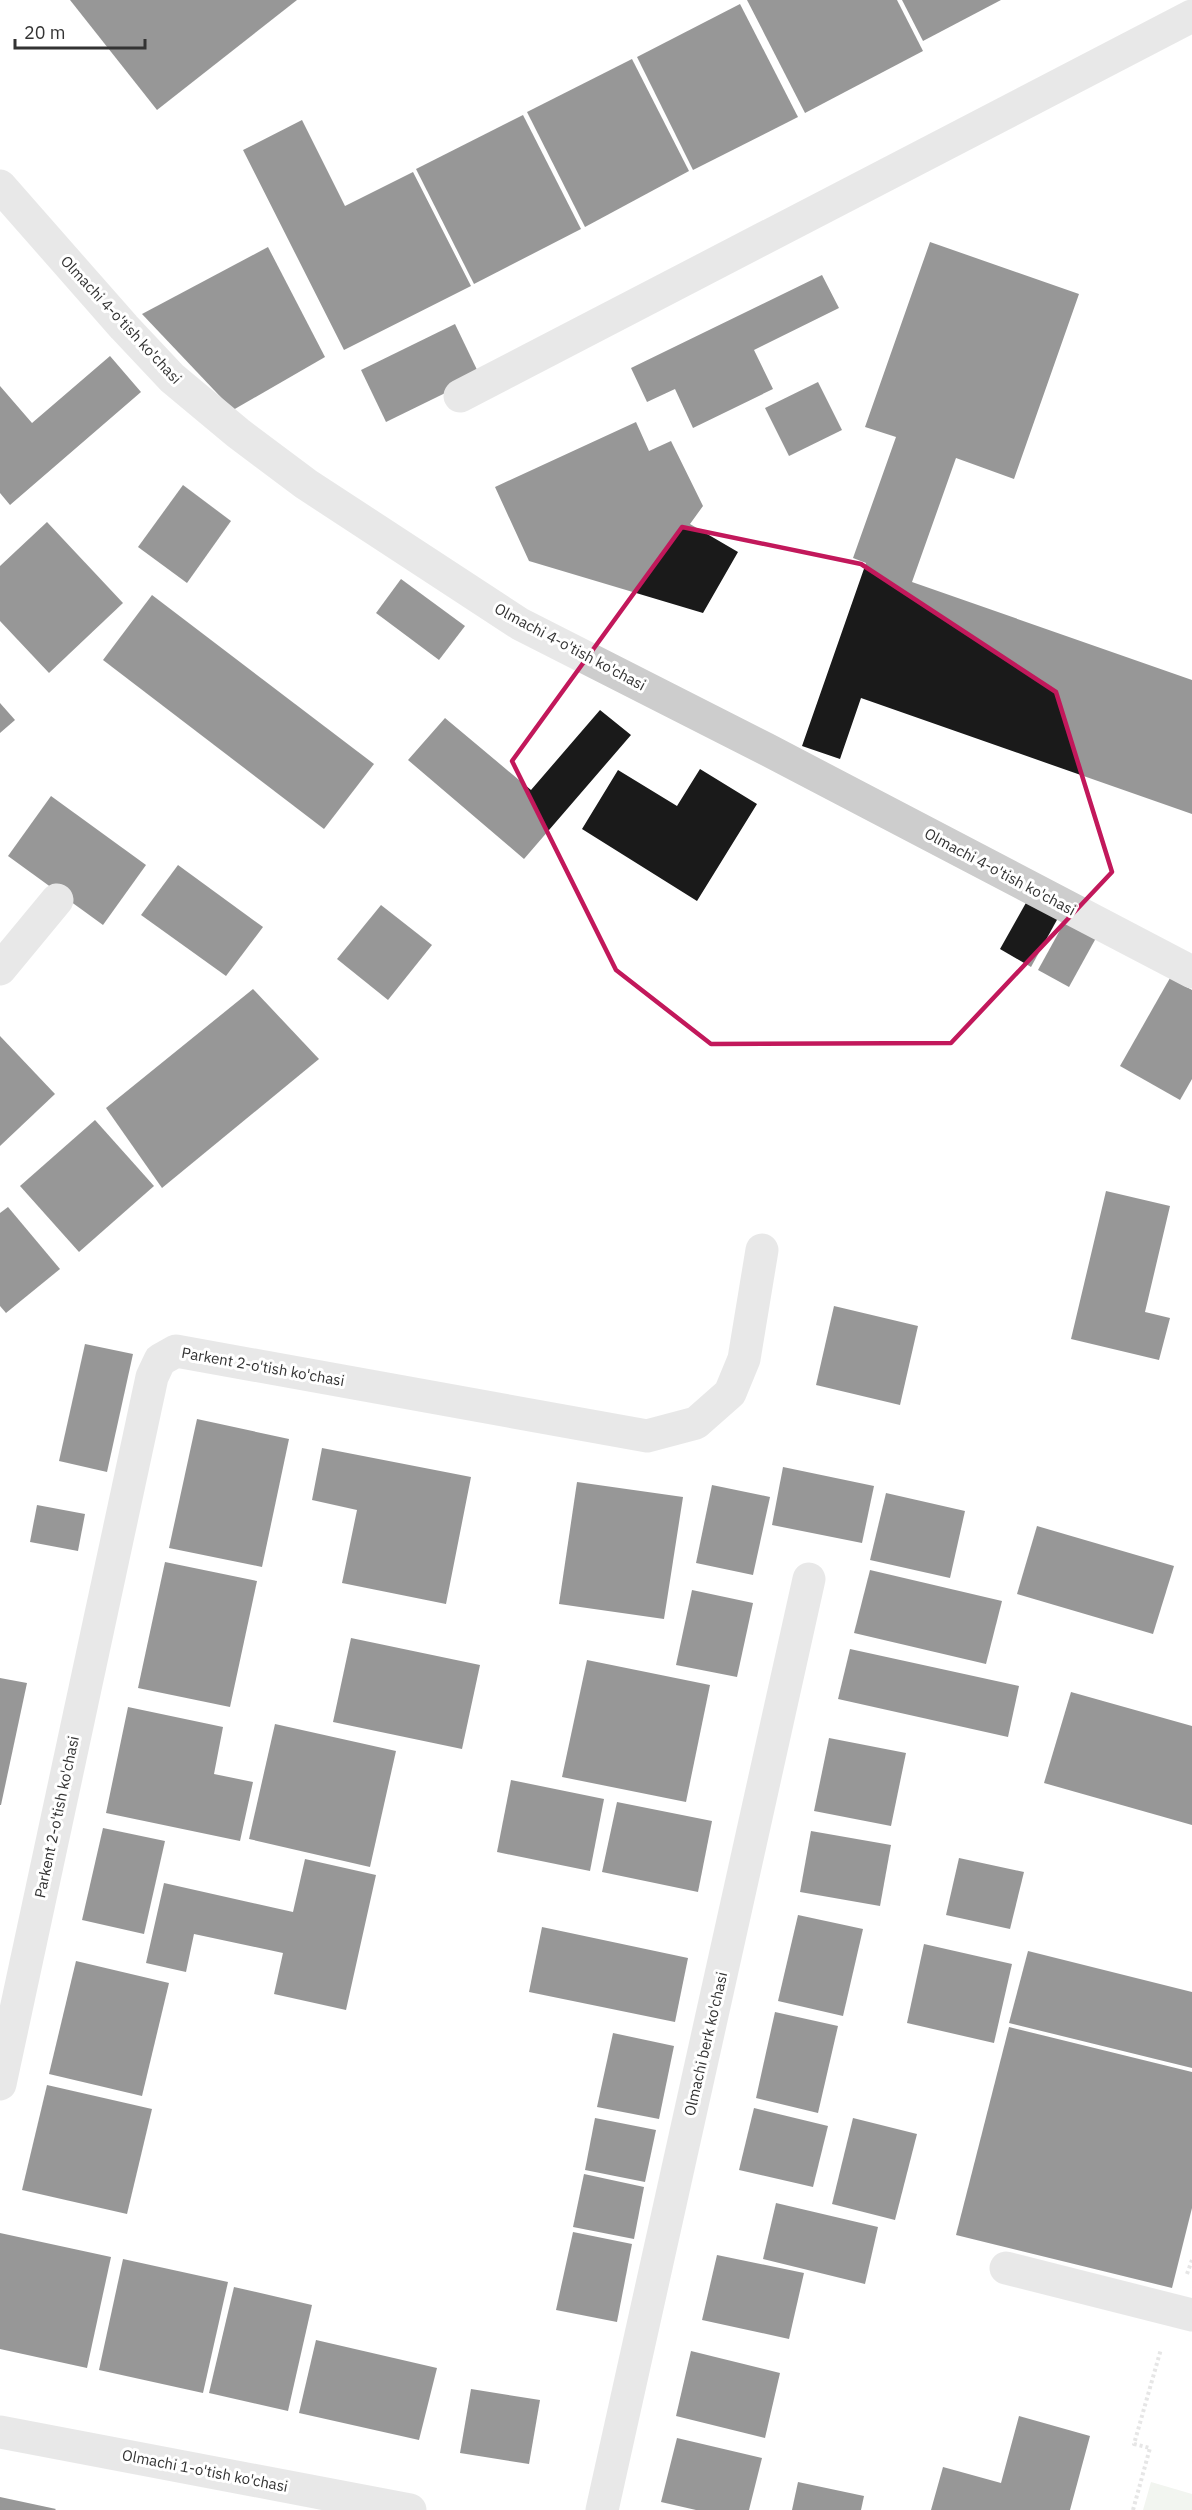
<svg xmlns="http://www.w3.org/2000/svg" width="1192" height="2510" font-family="'IBM Plex Sans',sans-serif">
<rect width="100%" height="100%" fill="#fff"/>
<polygon fill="#e2e8dd" points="1151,2482 1192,2494 1192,2510 1143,2510"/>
<g fill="#1a1a1a">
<polygon points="70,0 297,0 157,110"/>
<polygon points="747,0 897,0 923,51 805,113"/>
<polygon points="902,0 1001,0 923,41"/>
<polygon points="740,4 798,117 693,170 637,57"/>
<polygon points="632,59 689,171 585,227 527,112"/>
<polygon points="523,115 581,229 474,284 416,169"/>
<polygon points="302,120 345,206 413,172 471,286 344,350 243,150"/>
<polygon points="930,242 1079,294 1014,479 956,458 912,582 1192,680 1192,814 861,698 840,759 802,746 866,563 853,558 896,437 865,427"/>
<polygon points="268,247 325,357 233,410 142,314"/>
<polygon points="822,275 839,308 754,350 773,389 693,428 675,389 647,402 631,368"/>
<polygon points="455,324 480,376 386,422 361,370"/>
<polygon points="110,356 141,392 10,505 0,493 0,386 32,423"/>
<polygon points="818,382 842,430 789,456 765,408"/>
<polygon points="636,422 649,451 671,441 703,506 690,524 738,552 703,613 529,561 495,487"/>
<polygon points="183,485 231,521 187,583 138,547"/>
<polygon points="47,522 123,603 49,673 0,621 0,566"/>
<polygon points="401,579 465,626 439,660 376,613"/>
<polygon points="152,595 374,764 324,829 103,660"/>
<polygon points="0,703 15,720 0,733"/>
<polygon points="600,710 631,735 524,859 408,760 445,718 531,790"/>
<polygon points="700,769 757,804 697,901 582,829 618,770 677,806"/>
<polygon points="51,796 146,865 103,925 8,856"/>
<polygon points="178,865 263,927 226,976 141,915"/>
<polygon points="1027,901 1058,918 1031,967 1000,949"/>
<polygon points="381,905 432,945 388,1000 337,959"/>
<polygon points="1065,921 1096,938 1069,987 1038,970"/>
<polygon points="1170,978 1192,990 1192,1079 1180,1100 1120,1066"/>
<polygon points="253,989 319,1059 162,1188 106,1108"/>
<polygon points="0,1036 55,1094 0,1146"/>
<polygon points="95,1120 154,1186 79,1252 20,1186"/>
<polygon points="1106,1191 1170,1206 1145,1312 1170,1318 1159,1360 1071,1339"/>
<polygon points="8,1207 60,1269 6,1313 0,1306 0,1213"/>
<polygon points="834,1306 918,1326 900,1405 816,1385"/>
<polygon points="85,1344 133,1354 107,1472 59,1461"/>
<polygon points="197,1419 289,1439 262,1567 169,1548"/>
<polygon points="322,1448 471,1477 446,1604 342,1583 357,1510 312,1500"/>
<polygon points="783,1467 874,1486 862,1543 772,1525"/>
<polygon points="577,1482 683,1497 664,1619 559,1604"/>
<polygon points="712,1485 770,1497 753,1575 696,1563"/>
<polygon points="886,1493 965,1511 950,1578 870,1560"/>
<polygon points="37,1505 85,1514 78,1551 30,1542"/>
<polygon points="1037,1526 1174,1566 1153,1634 1017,1594"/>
<polygon points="165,1562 257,1581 230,1707 138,1688"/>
<polygon points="870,1570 1002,1601 986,1664 854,1633"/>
<polygon points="692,1590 753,1603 737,1677 676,1665"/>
<polygon points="351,1638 480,1665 462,1749 333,1722"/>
<polygon points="850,1649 1019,1686 1008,1737 838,1699"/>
<polygon points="587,1660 710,1685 686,1802 562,1777"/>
<polygon points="0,1678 27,1683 1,1805 0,1805"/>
<polygon points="1071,1692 1192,1726 1192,1825 1044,1783"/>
<polygon points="128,1707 223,1727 214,1774 253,1782 240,1841 106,1813"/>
<polygon points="275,1724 396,1751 370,1867 249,1839"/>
<polygon points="829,1738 906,1753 891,1826 814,1811"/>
<polygon points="511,1780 604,1799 590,1871 497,1852"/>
<polygon points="617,1802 712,1821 698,1892 602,1872"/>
<polygon points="103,1828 165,1841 144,1934 82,1920"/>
<polygon points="811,1831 891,1845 880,1906 800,1892"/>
<polygon points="959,1858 1024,1872 1010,1929 946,1915"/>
<polygon points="305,1859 376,1875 346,2010 274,1994 283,1953 194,1934 186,1972 146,1963 164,1883 293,1912"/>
<polygon points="798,1915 863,1929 843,2016 778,2001"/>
<polygon points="542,1927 688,1958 675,2022 529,1992"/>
<polygon points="924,1944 1012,1964 994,2043 907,2023"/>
<polygon points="1028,1951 1192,1992 1192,2068 1009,2023"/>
<polygon points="76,1961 169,1983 142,2096 49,2074"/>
<polygon points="775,2012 838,2026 818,2113 756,2098"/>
<polygon points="1009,2027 1192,2072 1192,2208 1172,2288 956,2235"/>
<polygon points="613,2033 674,2046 659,2119 597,2107"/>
<polygon points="47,2085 152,2109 127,2214 22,2190"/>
<polygon points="754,2108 828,2126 813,2187 739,2170"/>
<polygon points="595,2118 656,2130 645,2182 585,2170"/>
<polygon points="853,2118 917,2134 895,2220 832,2204"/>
<polygon points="584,2174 644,2187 634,2239 573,2227"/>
<polygon points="776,2203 878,2227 865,2284 763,2259"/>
<polygon points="573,2232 632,2244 617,2322 556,2310"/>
<polygon points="0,2233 111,2257 87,2368 0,2349"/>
<polygon points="717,2255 804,2273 789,2339 702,2320"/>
<polygon points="123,2259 228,2282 203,2393 99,2370"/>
<polygon points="234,2287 312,2305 288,2411 209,2393"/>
<polygon points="316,2340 437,2368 419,2440 299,2413"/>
<polygon points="691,2351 780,2373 765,2438 676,2416"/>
<polygon points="471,2389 540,2400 529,2464 460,2453"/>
<polygon points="1019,2416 1090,2436 1070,2510 931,2510 943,2467 1001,2483"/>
<polygon points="677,2438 762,2458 749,2510 696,2510 661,2502"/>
<polygon points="798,2482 864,2496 861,2510 792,2510"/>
<polygon points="0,2497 56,2509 55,2510 0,2510"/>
</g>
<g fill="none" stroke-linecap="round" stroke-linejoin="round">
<g stroke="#c7c7c7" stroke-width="4" stroke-dasharray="3 3" stroke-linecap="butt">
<polyline points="1187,2274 1192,2260"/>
<polyline points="1133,2510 1150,2448 1134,2444 1161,2349"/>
</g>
<g stroke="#cdcdcd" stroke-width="33">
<polyline points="0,186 124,327 172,378 238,433 306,484 520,624 766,749 1192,972"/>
<polyline points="460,396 1192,16"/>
<polyline points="0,969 57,900"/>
<polyline points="0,2084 152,1377 160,1360 176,1351 647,1436 696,1423 730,1393 744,1359 762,1250"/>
<polyline points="1006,2268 1192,2315"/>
<polyline points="0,2432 410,2510"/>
<polyline points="602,2510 809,1579"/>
</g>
</g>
<path d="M0 0H1192V2510H0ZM682 527 861 564 1056 692 1112 872 951 1043 711 1044 616 970 512 761Z" fill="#fff" fill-opacity=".55" fill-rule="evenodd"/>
<path fill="none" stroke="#c2185b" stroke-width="4.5" stroke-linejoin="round" d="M682 527 861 564 1056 692 1112 872 951 1043 711 1044 616 970 512 761Z"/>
<g text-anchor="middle" stroke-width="6" stroke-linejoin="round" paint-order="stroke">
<g font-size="15" fill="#333" stroke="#fff">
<text transform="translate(121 320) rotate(47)" y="5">Olmachi 4-o'tish ko'chasi</text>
<text transform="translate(570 647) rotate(28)" y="5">Olmachi 4-o'tish ko'chasi</text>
<text transform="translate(1000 872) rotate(28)" y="5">Olmachi 4-o'tish ko'chasi</text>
<text transform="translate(263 1367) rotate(10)" y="5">Parkent 2-o'tish ko'chasi</text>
<text transform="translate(57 1817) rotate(-78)" y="5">Parkent 2-o'tish ko'chasi</text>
<text transform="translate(706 2044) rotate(-77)" y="5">Olmachi berk ko'chasi</text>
<text transform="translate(205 2471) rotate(11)" y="5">Olmachi 1-o'tish ko'chasi</text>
</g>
</g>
<path d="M15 39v9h130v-9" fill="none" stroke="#333333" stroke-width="3"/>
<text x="24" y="39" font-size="18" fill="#333333" stroke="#ffffff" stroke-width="4.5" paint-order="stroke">20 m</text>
</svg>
